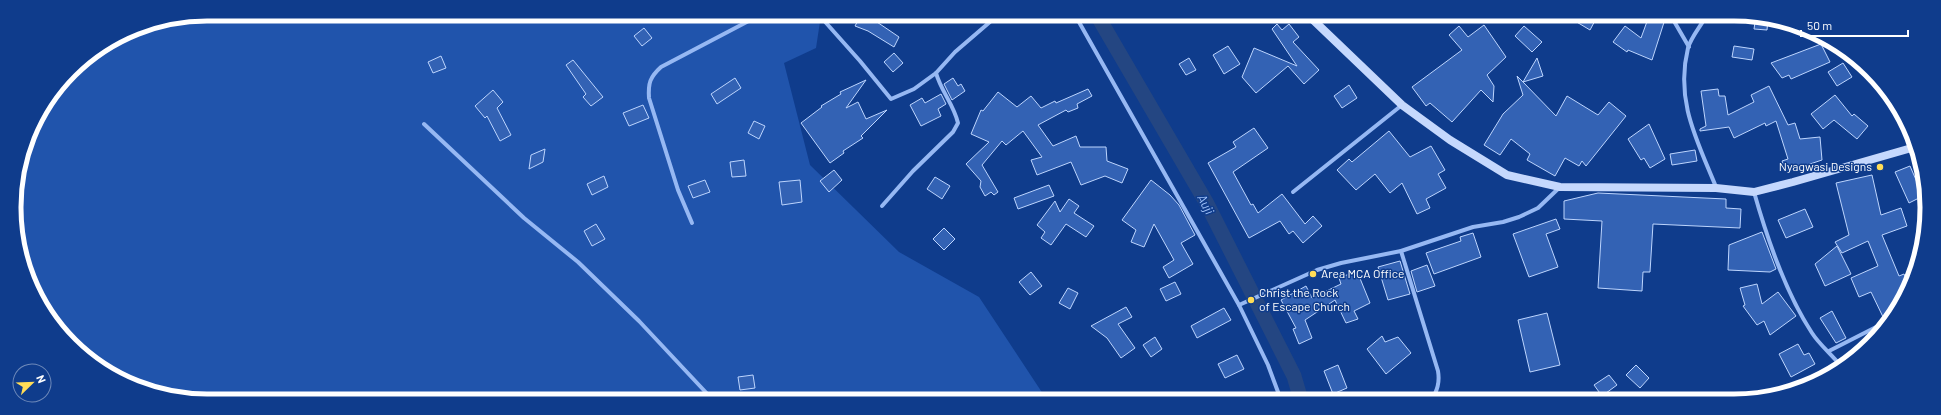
<svg xmlns="http://www.w3.org/2000/svg" width="1941" height="415" font-family="Barlow,sans-serif">
<rect width="100%" height="100%" fill="#0f3c8c"/>
<polygon fill="#2054ac" points="208,14 821,15 816,48 784,63 810,165 899,252 979,297 1047,400 182,399 122,381 62,335 24,269 14,195 29,133 71,71 134,29"/>
<g fill="none" stroke-linecap="round" stroke-linejoin="round">
<polyline stroke="#244682" stroke-width="15" points="1097,15 1206,202 1294,376 1301,400"/>
</g>
<g fill="#3362b4" stroke="#bdd5fe">
<polygon points="861,15 874,20 899,37 894,47 868,31 855,26"/>
<polygon points="1565,15 1598,15 1590,30"/>
<polygon points="1649,16 1666,16 1652,60 1628,50 1627,52 1613,42 1625,26 1641,38"/>
<polygon points="1756,16 1768,19 1767,30 1754,29"/>
<polygon points="1277,24 1282,30 1289,24 1299,37 1293,42 1319,70 1304,84 1288,66 1256,93 1242,77 1254,48 1297,66 1272,29"/>
<polygon points="1484,25 1506,57 1487,75 1494,86 1493,102 1481,90 1452,122 1430,103 1426,106 1412,87 1462,50 1449,35 1459,26 1468,37"/>
<polygon points="1524,26 1542,42 1532,52 1515,36"/>
<polygon points="644,28 652,38 642,46 634,36"/>
<polygon points="1821,44 1830,62 1791,79 1789,75 1782,78 1771,63"/>
<polygon points="1228,46 1240,64 1224,74 1213,55"/>
<polygon points="1734,46 1754,49 1752,60 1732,57"/>
<polygon points="894,53 903,63 893,72 884,62"/>
<polygon points="441,56 446,68 433,73 428,62"/>
<polygon points="1189,58 1196,70 1186,75 1179,64"/>
<polygon points="1537,58 1543,76 1523,82 1556,116 1567,96 1598,115 1609,102 1626,116 1586,166 1582,161 1579,166 1565,158 1555,176 1527,160 1530,154 1511,139 1500,155 1484,145 1503,114 1523,95 1517,76 1523,82"/>
<polygon points="573,60 603,97 591,106 583,97 586,94 566,65"/>
<polygon points="1843,63 1852,77 1837,86 1828,72"/>
<polygon points="735,78 741,88 717,104 711,94"/>
<polygon points="953,78 958,86 961,84 965,91 952,100 944,84"/>
<polygon points="866,80 846,108 858,102 866,119 887,110 861,136 863,138 843,151 844,153 830,163 801,123 822,107 821,106 841,94 840,92"/>
<polygon points="1349,85 1357,98 1342,108 1334,96"/>
<polygon points="1769,86 1788,125 1795,123 1800,139 1820,137 1822,160 1786,172 1782,161 1788,159 1776,121 1766,126 1765,123 1734,138 1729,127 1700,131 1700,129 1706,126 1701,91 1718,89 1719,96 1725,96 1728,115 1754,102 1751,95"/>
<polygon points="1088,89 1092,96 1077,104 1078,108 1068,112 1066,110 1038,125 1053,146 1076,136 1080,147 1106,147 1107,161 1128,169 1122,183 1105,176 1081,185 1071,162 1037,175 1031,160 1042,157 1023,131 1006,145 1002,141 982,165 998,192 994,195 991,192 985,196 980,187 981,181 966,164 989,142 971,134 981,110 983,111 998,92 1017,107 1031,96 1041,108 1055,101 1056,103"/>
<polygon points="493,90 503,102 497,108 511,135 500,141 487,116 485,118 475,106"/>
<polygon points="941,94 946,104 938,109 941,116 921,126 910,105 922,98 925,103"/>
<polygon points="1835,95 1852,116 1854,114 1868,126 1857,139 1834,120 1823,129 1811,114"/>
<polygon points="643,105 649,118 629,126 623,113"/>
<polygon points="754,121 765,126 759,139 748,133"/>
<polygon points="1649,124 1665,159 1650,168 1644,158 1641,160 1628,139"/>
<polygon points="1254,128 1268,148 1233,172 1251,205 1253,204 1258,213 1282,194 1305,224 1313,216 1322,226 1303,243 1293,231 1289,234 1280,221 1249,238 1208,163 1236,147 1233,142"/>
<polygon points="1389,131 1410,157 1431,146 1445,170 1438,174 1446,188 1426,199 1430,208 1417,214 1402,183 1390,193 1375,174 1356,190 1337,170 1349,159 1352,162"/>
<polygon points="545,149 543,162 529,169 531,155"/>
<polygon points="1695,150 1697,161 1672,165 1670,154"/>
<polygon points="744,160 746,176 732,177 730,162"/>
<polygon points="1910,166 1923,196 1909,203 1895,172"/>
<polygon points="834,170 842,180 829,192 820,181"/>
<polygon points="1872,175 1881,215 1901,208 1907,226 1882,235 1899,276 1904,274 1909,286 1907,293 1888,319 1884,319 1871,292 1859,297 1851,278 1878,266 1868,241 1842,253 1835,242 1849,235 1836,183"/>
<polygon points="604,176 608,187 592,195 587,184"/>
<polygon points="935,177 950,186 942,199 927,189"/>
<polygon points="705,180 710,192 693,198 688,186"/>
<polygon points="800,180 802,202 782,205 779,182"/>
<polygon points="1151,180 1170,195 1179,205 1195,235 1181,243 1193,264 1169,278 1163,267 1174,260 1154,224 1144,247 1131,242 1136,230 1122,220"/>
<polygon points="1049,185 1054,196 1018,209 1014,198"/>
<polygon points="1598,193 1726,199 1726,208 1741,209 1740,228 1653,224 1650,272 1643,272 1642,291 1598,288 1602,221 1564,219 1564,201"/>
<polygon points="1069,199 1079,206 1074,213 1094,226 1086,237 1066,224 1051,245 1041,238 1045,232 1037,225 1055,201 1060,212"/>
<polygon points="1805,209 1813,227 1786,238 1778,220"/>
<polygon points="1556,219 1560,229 1546,234 1558,267 1529,277 1513,234"/>
<polygon points="596,224 605,239 592,246 584,231"/>
<polygon points="944,228 955,239 944,250 933,239"/>
<polygon points="1762,232 1776,269 1770,272 1728,270 1729,245"/>
<polygon points="1473,233 1481,257 1434,274 1426,253 1461,241 1460,237"/>
<polygon points="1837,246 1851,274 1825,286 1815,264"/>
<polygon points="1400,261 1410,294 1388,300 1378,267"/>
<polygon points="1427,265 1435,286 1417,292 1411,271"/>
<polygon points="1357,271 1370,303 1354,311 1358,319 1346,323 1335,300 1305,320 1312,338 1299,344 1293,329 1296,328 1281,300 1306,286 1312,298 1341,284 1339,278"/>
<polygon points="1031,272 1042,286 1030,295 1019,282"/>
<polygon points="1175,282 1181,294 1166,301 1160,289"/>
<polygon points="1757,284 1762,304 1778,292 1796,316 1770,335 1764,321 1757,325 1743,306 1745,305 1740,288"/>
<polygon points="1068,288 1078,293 1070,309 1059,303"/>
<polygon points="1126,307 1132,317 1118,324 1135,348 1121,358 1107,338 1091,326"/>
<polygon points="1224,308 1231,320 1197,338 1191,326"/>
<polygon points="1832,311 1846,338 1836,343 1820,318"/>
<polygon points="1547,313 1560,365 1530,372 1518,320"/>
<polygon points="1382,336 1385,342 1398,337 1411,353 1386,374 1367,349"/>
<polygon points="1155,337 1162,349 1151,357 1143,345"/>
<polygon points="1798,344 1804,355 1809,353 1815,364 1791,377 1779,354"/>
<polygon points="1237,355 1244,369 1225,378 1218,364"/>
<polygon points="1338,365 1347,388 1333,394 1324,371"/>
<polygon points="1636,365 1649,378 1640,388 1626,375"/>
<polygon points="753,375 755,388 740,390 738,377"/>
<polygon points="1609,375 1617,385 1602,396 1594,385"/>
</g>
<g fill="none" stroke-linecap="round" stroke-linejoin="round">
<g stroke="#96b8f3" stroke-width="4">
<polyline points="783,15 795,15"/>
<polyline points="819,15 860,61 891,99 914,89 936,73 955,52 998,15"/>
<polyline points="1075,15 1239,305 1268,365 1281,400"/>
<polyline points="1671,16 1689,47"/>
<path d="M1706 16C1701 26 1691 37 1688 48 1675 101 1697 140 1716 187"/>
<polyline points="424,124 524,218 578,262 639,321 713,400"/>
<polyline points="1293,192 1402,105"/>
<path d="M1754 192C1767 238 1785 292 1812 333 1819 344 1831 354 1840 365"/>
<path d="M882 206 913 171 953 132 958 123C954 105 941 91 936 73"/>
<path d="M692 223 678 190 649 98C648 83 650 77 661 67L760 15"/>
<path d="M1401 251 1438 371C1440 383 1437 390 1432 400"/>
<polyline points="1239,305 1317,270 1341,263 1401,251 1473,227 1503,222 1519,217 1538,208 1560,187"/>
<polyline points="1829,351 1886,322"/>
</g>
<polyline stroke="#c5d8fd" stroke-width="8" points="1308,15 1402,105 1450,140 1507,175 1560,187 1716,188 1754,192 1793,182 1915,147"/>
</g>
<g fill="#ffdc57" stroke="#0f3c8c" stroke-width="1.5">
<circle cx="1880" cy="167" r="4"/>
<circle cx="1313" cy="274" r="4"/>
<circle cx="1251" cy="300" r="4"/>
</g>
<g text-anchor="middle" stroke-width="3" stroke-linejoin="round" paint-order="stroke">
<g font-size="12" fill="#fff" stroke="#0f3c8c" text-anchor="start">
<text x="1872" y="171" text-anchor="end">Nyagwasi Designs</text>
<text x="1321" y="278">Area MCA Office</text>
<text x="1259" y="297">Christ the Rock<tspan x="1259" dy="14">of Escape Church</tspan></text>
</g>
<g font-size="13" font-style="italic" fill="#a1c3fa" stroke="#0f3c8c">
<text transform="translate(1206 204) rotate(62)" y="5">Auji</text>
</g>
</g>
<path d="M0 0H1941V415H0ZM207 21H1734A186 186 0 0 1 1920 207V208A186 186 0 0 1 1734 394H207A186 186 0 0 1 21 208V207A186 186 0 0 1 207 21Z" fill="#0f3c8c" fill-rule="evenodd"/>
<path fill="none" stroke="#fff" stroke-width="5" d="M207 21H1734A186 186 0 0 1 1920 207V208A186 186 0 0 1 1734 394H207A186 186 0 0 1 21 208V207A186 186 0 0 1 207 21Z"/>
<g transform="translate(32 383) rotate(67)"><circle r="19" fill="#0f3c8c" stroke="#6f8aba"/>
<path d="M0-3L7 15L0 10L-7 15Z" fill="#ffdc57"/>
<text y="-6" font-size="11" font-weight="bold" text-anchor="middle" fill="#ffffff">N</text>
</g>
<path d="M1801 30v6h107v-6" fill="none" stroke="#ffffff" stroke-width="2"/>
<text x="1807" y="30" font-size="12" fill="#ffffff" stroke="#0f3c8c" stroke-width="3" paint-order="stroke">50 m</text>
</svg>
